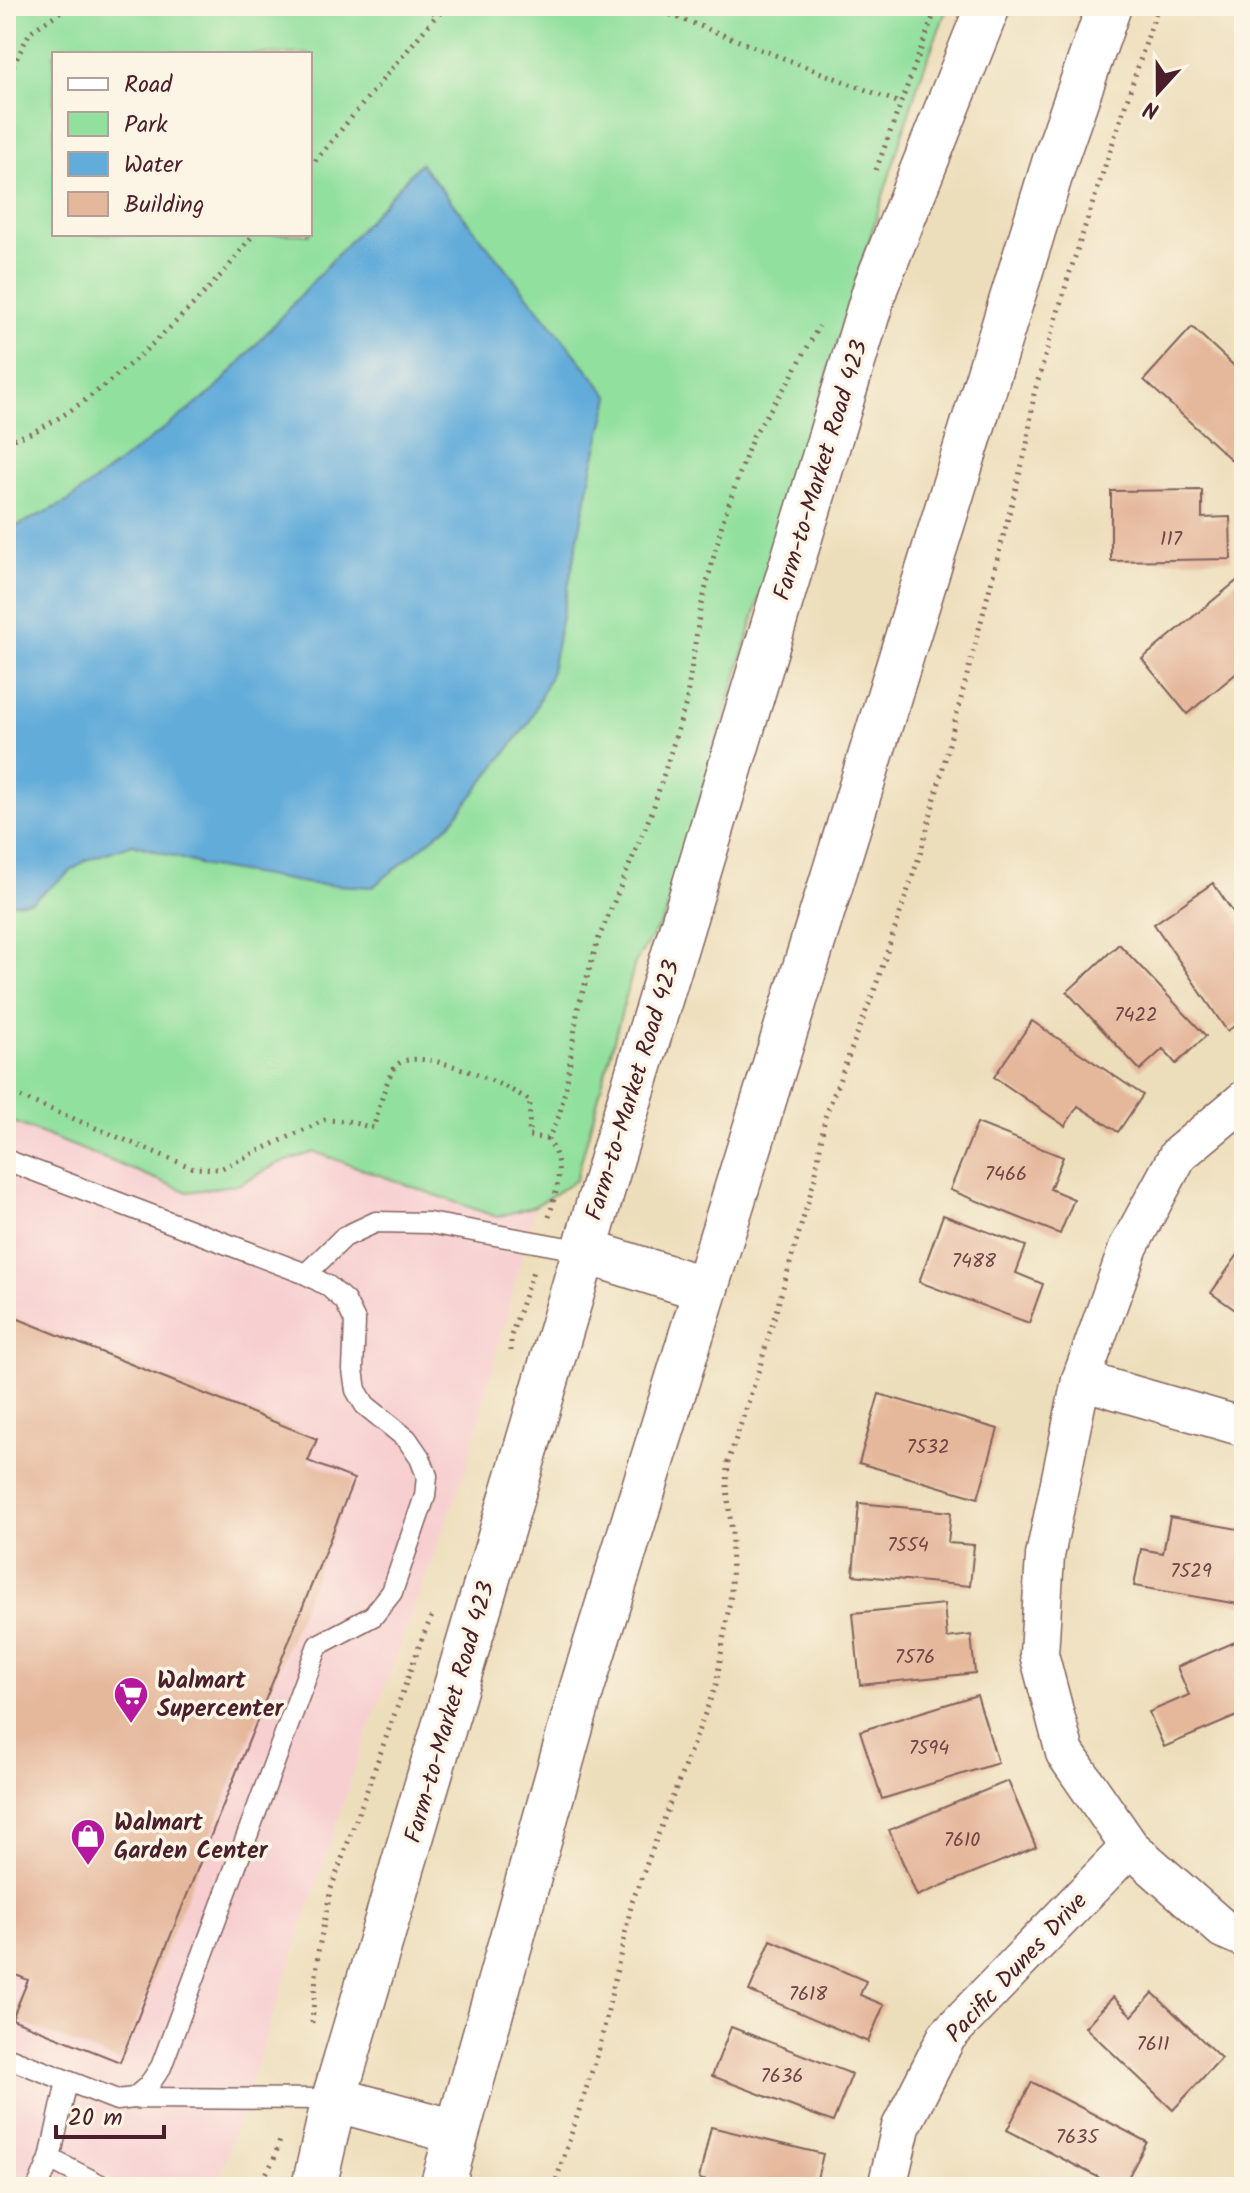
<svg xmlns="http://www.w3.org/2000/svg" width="1250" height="2193" font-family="Kalam,sans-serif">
<rect width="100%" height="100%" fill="#fcf5e5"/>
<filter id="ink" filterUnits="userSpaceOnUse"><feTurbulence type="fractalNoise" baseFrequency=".0125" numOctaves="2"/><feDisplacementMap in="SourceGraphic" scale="16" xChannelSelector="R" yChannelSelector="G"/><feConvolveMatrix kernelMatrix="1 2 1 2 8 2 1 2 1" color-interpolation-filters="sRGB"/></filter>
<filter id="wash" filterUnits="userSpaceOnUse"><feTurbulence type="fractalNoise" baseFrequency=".006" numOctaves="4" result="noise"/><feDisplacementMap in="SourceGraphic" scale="32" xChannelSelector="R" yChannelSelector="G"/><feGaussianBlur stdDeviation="1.8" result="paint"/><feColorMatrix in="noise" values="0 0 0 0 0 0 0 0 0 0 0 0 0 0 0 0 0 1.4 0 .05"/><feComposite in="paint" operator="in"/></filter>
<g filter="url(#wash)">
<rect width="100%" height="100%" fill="#eddebb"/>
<polygon fill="#f7cfd1" points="6,1119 188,1192 240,1184 277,1164 315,1152 496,1217 535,1206 467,1465 361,1750 216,2187 6,2187"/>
<path fill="#92e09e" stroke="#6e8064" stroke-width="2" fill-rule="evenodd" d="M6 6H948L919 81 810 429 665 916 635 963 576 1180 535 1206 497 1217 315 1152 277 1164 240 1184 188 1192 6 1119ZM54 54H310V234H54Z"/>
<polygon fill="#62acda" stroke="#566682" stroke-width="2" points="420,163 610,397 593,465 550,676 529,723 450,824 373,887 311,884 205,866 133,844 86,860 32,901 6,904 6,531 67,502 214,391"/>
<g id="blocks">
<g fill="#e5b89c">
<polygon points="1192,327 1244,375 1244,460 1239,467 1144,380"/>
<polygon points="1202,490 1202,518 1230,517 1231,559 1111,561 1111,491"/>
<polygon points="1239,579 1244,585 1244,667 1187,714 1142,659"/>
<polygon points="1213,883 1244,928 1244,978 1239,981 1244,988 1244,1020 1227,1031 1154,924"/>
<polygon points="1119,944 1206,1036 1176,1064 1163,1049 1140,1070 1067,992"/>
<polygon points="1032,1021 1143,1095 1118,1132 1078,1106 1065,1126 994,1077"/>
<polygon points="977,1123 1063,1157 1050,1189 1074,1199 1060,1234 950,1190"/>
<polygon points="943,1215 1026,1246 1016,1273 1043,1284 1029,1323 919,1282"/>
<polygon points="1244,1246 1244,1316 1211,1293"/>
<polygon points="6,1314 317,1439 308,1461 354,1479 120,2062 12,2019 28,1980 6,1971"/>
<polygon points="879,1394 998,1429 978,1498 859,1463"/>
<polygon points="859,1503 951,1512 948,1543 974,1545 970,1586 853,1575"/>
<polygon points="1170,1517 1244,1530 1244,1605 1134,1586 1141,1549 1163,1553"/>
<polygon points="944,1604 947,1638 971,1635 975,1673 860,1685 853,1613"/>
<polygon points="1244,1638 1244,1713 1164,1747 1149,1712 1189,1695 1177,1667"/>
<polygon points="977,1695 998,1763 882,1799 860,1731"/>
<polygon points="1008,1781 1036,1847 917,1896 889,1830"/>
<polygon points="771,1940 866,1981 860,1995 884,2005 868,2042 749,1991"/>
<polygon points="1153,1993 1221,2058 1173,2110 1085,2027 1113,1997 1132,2016"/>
<polygon points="731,2027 852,2074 833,2122 712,2076"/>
<polygon points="1032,2082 1147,2142 1123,2187 1117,2187 1007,2130"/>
<polygon points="711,2127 823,2154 815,2187 732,2187 699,2179"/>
</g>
</g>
</g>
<g filter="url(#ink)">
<use href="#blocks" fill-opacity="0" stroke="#83625d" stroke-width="2"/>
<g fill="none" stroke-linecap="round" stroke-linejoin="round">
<g stroke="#83625d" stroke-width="23">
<g id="service">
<polyline points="6,1160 306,1274 328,1286 345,1301 355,1321 353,1370 356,1390 365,1405 407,1439 420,1458 427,1476 425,1496 392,1592 373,1616 318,1645 161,2067 148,2086 134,2098"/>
<polyline points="306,1274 344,1237 376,1222 429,1223 584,1251"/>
<polyline points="6,2057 117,2100 134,2098 334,2099"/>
<polyline points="67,2081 50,2159 104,2187"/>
<polyline points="38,2187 50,2159"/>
</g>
</g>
<g stroke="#83625d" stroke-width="41">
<g id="minor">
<polyline points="1244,1100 1178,1155 1129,1246 1081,1380 1045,1556 1039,1654 1065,1753 1130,1847 1223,1929 1244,1938"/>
<polyline points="1081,1380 1244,1427"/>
<polyline points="887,2187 901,2127 947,2036 1130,1847"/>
</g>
</g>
<g stroke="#83625d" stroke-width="47">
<g id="primary">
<polyline points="584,1251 705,1289"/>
<polyline points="334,2099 456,2132"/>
<polyline points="314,2187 334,2099 609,1168 876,286 988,6"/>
<polyline points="442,2187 582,1688 1055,160 1109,6"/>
</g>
</g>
<g stroke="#83625d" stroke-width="5" stroke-dasharray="2 6" stroke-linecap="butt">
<polyline points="428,6 436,16"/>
<polyline points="648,6 900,103"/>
<polyline points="6,80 30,32 69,6"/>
<polyline points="310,167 436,16 450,6"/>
<polyline points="876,170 937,6"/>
<path d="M6 440C64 434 179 322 219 277 232 264 242 248 254 234"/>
<path d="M6 1091 193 1168 220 1169 325 1120 347 1121 373 1128C379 1112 386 1075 397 1065 419 1044 509 1086 530 1101L529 1136 548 1139"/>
<path d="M549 1217C557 1188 566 1167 548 1139L559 1116 566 1087 578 1008 598 940 653 809 686 703 700 611 723 520 753 436 790 379 819 326"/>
<polyline points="511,1351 511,1336 534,1268"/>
<polyline points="312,2023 318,1952 331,1889 423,1636 432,1616"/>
<polyline points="259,2187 274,2159 280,2140"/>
<polyline points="554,2187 600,2046 632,1902 716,1685 731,1594 732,1534 727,1488 728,1462 758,1373 815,1178 825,1117 874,991 922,848 1027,445 1034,394 1068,278 1158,6"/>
</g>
<use href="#service" stroke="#fff" stroke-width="20"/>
<use href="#minor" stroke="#fff" stroke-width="38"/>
<use href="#primary" stroke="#fff" stroke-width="44"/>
</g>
</g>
<defs>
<g id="supermarket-pin" transform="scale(1.8)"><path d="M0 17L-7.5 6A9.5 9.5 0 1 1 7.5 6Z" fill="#b5179e" stroke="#fcf5e5"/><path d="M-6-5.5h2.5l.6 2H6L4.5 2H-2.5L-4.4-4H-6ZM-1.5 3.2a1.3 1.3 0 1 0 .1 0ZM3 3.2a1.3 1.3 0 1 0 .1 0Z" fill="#fff"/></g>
<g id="shop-pin" transform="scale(1.8)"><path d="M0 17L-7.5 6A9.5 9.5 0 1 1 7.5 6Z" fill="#b5179e" stroke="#fcf5e5"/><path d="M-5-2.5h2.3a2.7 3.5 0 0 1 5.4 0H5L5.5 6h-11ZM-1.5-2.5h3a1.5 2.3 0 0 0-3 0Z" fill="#fff"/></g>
</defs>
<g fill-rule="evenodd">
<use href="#supermarket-pin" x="131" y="1694"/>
<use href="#shop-pin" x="88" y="1836"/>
</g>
<g text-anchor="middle" stroke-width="7" stroke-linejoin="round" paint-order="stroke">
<g font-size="20" fill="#714547">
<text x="1171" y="545">117</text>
<text x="1136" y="1021">7422</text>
<text x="1006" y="1180">7466</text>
<text x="974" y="1267">7488</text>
<text x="928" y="1453">7532</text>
<text x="908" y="1551">7554</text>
<text x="1191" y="1577">7529</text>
<text x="915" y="1663">7576</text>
<text x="929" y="1754">7594</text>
<text x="962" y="1846">7610</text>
<text x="808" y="2000">7618</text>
<text x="1153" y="2050">7611</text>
<text x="782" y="2082">7636</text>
<text x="1077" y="2143">7635</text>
</g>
<g font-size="24" fill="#4a1f2b" stroke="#fcf5e5">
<text transform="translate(820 470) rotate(-73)" y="8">Farm-to-Market Road 423</text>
<text transform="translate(632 1090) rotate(-73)" y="8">Farm-to-Market Road 423</text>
<text transform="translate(449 1712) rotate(-74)" y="8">Farm-to-Market Road 423</text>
<text transform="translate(1016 1967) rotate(-47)" y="8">Pacific Dunes Drive</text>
</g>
<g font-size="24" font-weight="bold" fill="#4a1f2b" stroke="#fcf5e5" text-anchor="start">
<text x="157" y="1688">Walmart<tspan x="157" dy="28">Supercenter</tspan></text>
<text x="114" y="1830">Walmart<tspan x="114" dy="28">Garden Center</tspan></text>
</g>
</g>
<rect width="1250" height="2193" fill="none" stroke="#fcf5e5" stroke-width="32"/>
<rect x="52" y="52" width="260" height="184" fill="#fcf5e5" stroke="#b59f9b" stroke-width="2"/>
<rect x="68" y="78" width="40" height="12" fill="#ffffff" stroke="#b59f9b" stroke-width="2"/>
<text x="124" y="92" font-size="24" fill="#4a1f2b">Road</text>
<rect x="68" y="112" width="40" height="24" fill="#92e09e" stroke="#b59f9b" stroke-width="2"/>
<text x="124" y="132" font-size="24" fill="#4a1f2b">Park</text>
<rect x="68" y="152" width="40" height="24" fill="#62acda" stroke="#b59f9b" stroke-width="2"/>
<text x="124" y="172" font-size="24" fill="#4a1f2b">Water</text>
<rect x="68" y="192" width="40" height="24" fill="#e5b89c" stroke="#b59f9b" stroke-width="2"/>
<text x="124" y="212" font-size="24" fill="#4a1f2b">Building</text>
<g transform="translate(1158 92) rotate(201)" stroke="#fcf5e5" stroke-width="6" paint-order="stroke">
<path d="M0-6L14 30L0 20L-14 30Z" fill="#4a1f2b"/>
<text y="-12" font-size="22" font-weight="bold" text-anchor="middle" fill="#4a1f2b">N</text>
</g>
<path d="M56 2125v12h108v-12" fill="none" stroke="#4a1f2b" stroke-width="4"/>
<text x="68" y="2125" font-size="24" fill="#4a1f2b" stroke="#fcf5e5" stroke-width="6" paint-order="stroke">20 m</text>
</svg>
